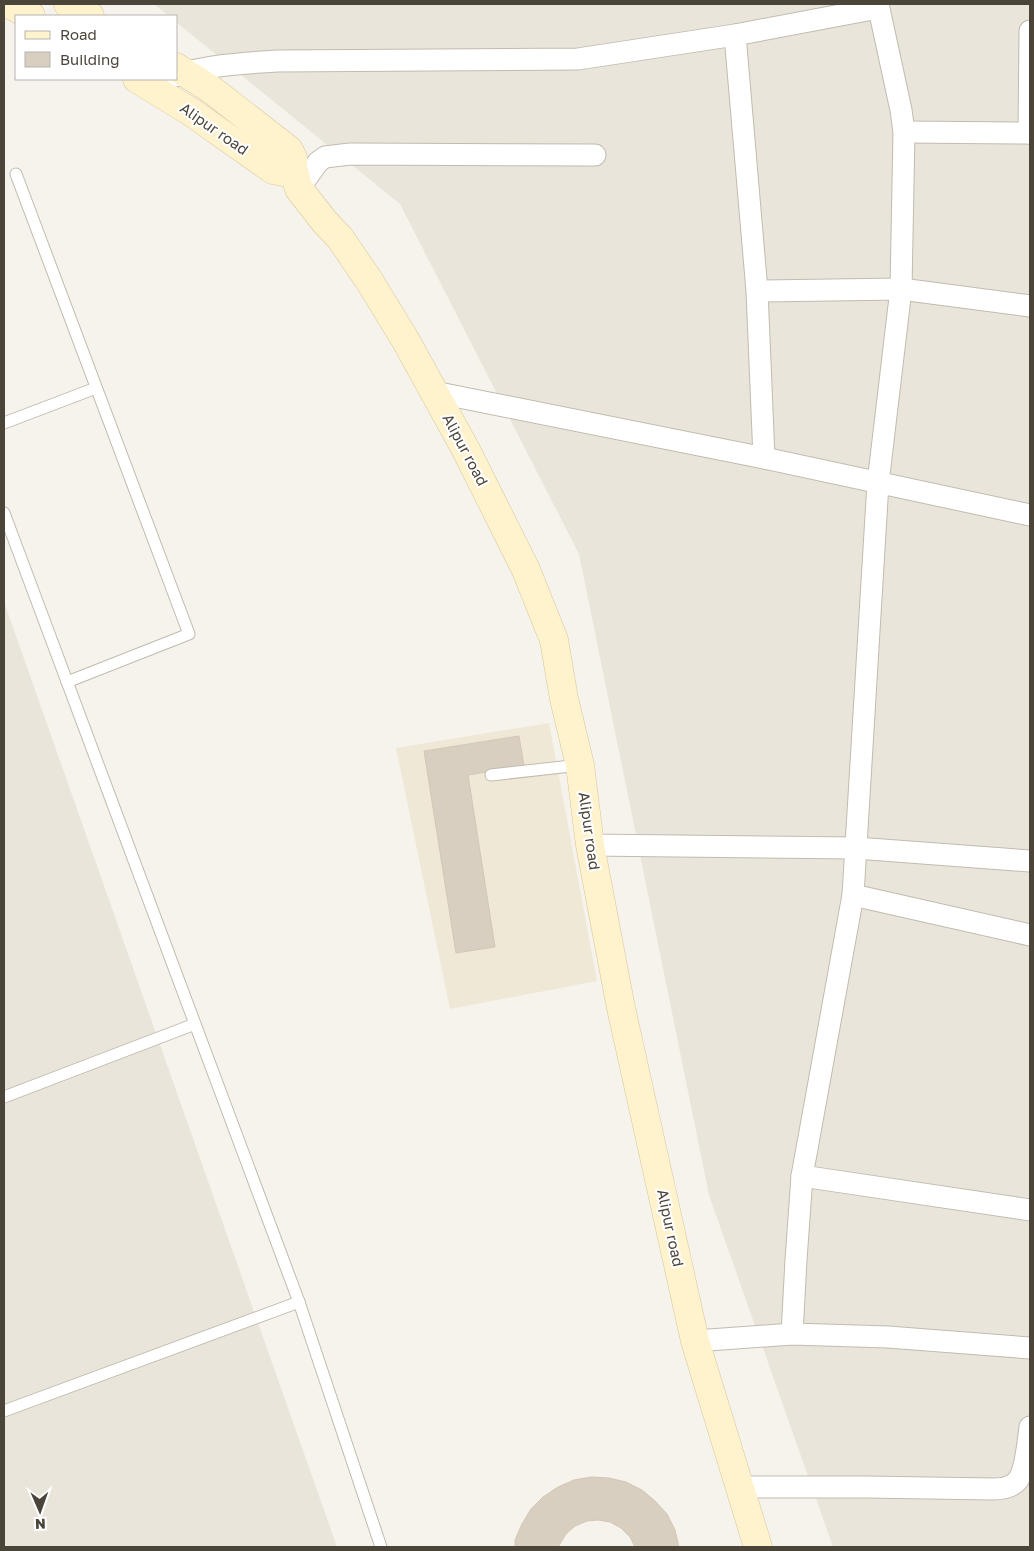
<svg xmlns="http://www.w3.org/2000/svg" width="1034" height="1551" font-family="'Golos Text',sans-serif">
<rect width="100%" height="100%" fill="#f6f3ec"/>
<g fill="#eae5da">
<polygon points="154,4 1030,4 1030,1547 833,1547 709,1195 579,554 400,204 176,22 176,16 169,16"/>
<polygon points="4,602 337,1547 4,1547"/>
</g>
<polygon fill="#efe8d6" points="549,723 597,981 450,1009 396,748"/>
<g fill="#d8cfc1" stroke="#d3c7b4">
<polygon points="519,736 524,766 468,775 495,947 456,953 424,751"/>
<polygon points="591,1477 609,1478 626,1482 642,1490 655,1501 667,1514 675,1530 679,1547 635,1547 630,1537 621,1528 610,1522 598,1520 587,1521 575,1526 566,1534 558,1547 515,1547 515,1540 522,1524 531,1509 543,1497 558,1487 574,1480"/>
</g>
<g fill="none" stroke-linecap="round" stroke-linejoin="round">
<g stroke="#c2bbae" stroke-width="13">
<g id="lane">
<polyline points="16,174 189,634 67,682"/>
<polyline points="4,423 96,388"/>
<polyline points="4,513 299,1302 381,1547"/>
<polyline points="491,775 580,765"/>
<polyline points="4,1097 195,1024"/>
<polyline points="4,1411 299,1302"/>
</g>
</g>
<g stroke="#c2bbae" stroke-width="23">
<g id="street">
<polyline points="735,35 757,291 764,458"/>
<path d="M176 76C204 65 247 63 277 61L578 59 735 35 878 8"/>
<polyline points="904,132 1030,133"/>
<polyline points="1029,133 1030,31"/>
<polyline points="299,189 318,162 325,157 350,154 595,155"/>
<polyline points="757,291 901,289 1030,306"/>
<polyline points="434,392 764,458 1030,515"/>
<polyline points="590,845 856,848 1030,861"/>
<polyline points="853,895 1030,935"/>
<polyline points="802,1176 1030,1210"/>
<polyline points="792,1334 796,1260 802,1176 853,895 878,483 901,289 904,132 901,110 878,4"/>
<polyline points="695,1341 792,1334 888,1337 1030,1348"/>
<path d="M741 1487H865L993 1489C1001 1489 1009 1488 1015 1483 1026 1475 1028 1440 1030 1427"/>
</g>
</g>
<g stroke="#d6c79b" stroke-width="29">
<g id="secondary">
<polyline points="9,4 31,16"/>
<polyline points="68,4 90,16"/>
<polyline points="176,67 212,90 289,150 293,158 293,168 299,189 324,221 340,238 370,282 406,341 466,450 526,570 554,640 564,699 580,765 590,845 621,1008 695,1341 758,1547"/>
<polyline points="137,79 191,112 273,170 283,172 293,168"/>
</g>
</g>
<use href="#lane" stroke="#fff" stroke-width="11"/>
<use href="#street" stroke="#fff" stroke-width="21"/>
<use href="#secondary" stroke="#fff3cd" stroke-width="28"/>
</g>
<g text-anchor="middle" stroke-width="4" stroke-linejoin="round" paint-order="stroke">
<g font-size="15" fill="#4b4439" stroke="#fff">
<text transform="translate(214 129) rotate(35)" y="5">Alipur road</text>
<text transform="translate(465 450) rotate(62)" y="5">Alipur road</text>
<text transform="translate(589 831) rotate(82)" y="5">Alipur road</text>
<text transform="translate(670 1228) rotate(78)" y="5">Alipur road</text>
</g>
</g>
<rect width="1034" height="1551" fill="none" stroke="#4b4439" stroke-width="10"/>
<rect x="15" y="15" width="162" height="65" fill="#ffffff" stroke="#b7b4b0"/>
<rect x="25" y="31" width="25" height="8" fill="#fff3cd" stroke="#b7b4b0"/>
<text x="60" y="40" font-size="15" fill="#4b4439">Road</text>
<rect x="25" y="52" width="25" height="15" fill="#d8cfc1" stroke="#b7b4b0"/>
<text x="60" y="65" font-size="15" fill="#4b4439">Building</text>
<g transform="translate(40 1511) rotate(178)" stroke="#ffffff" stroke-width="4" paint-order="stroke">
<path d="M0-4L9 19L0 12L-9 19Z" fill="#4b4439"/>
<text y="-8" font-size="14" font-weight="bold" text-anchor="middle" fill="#4b4439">N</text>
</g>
</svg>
